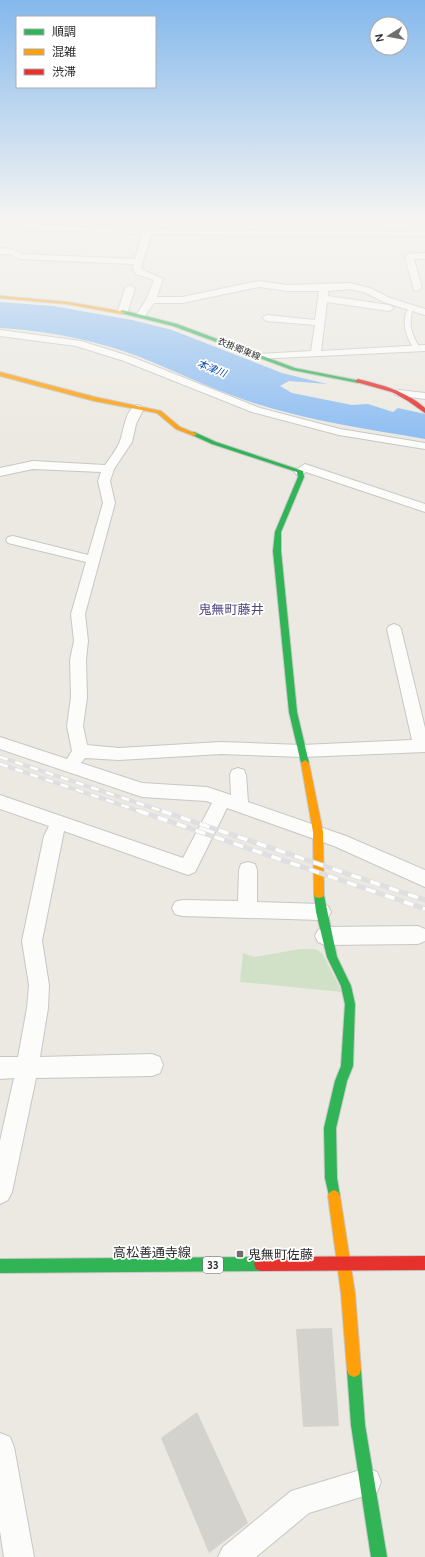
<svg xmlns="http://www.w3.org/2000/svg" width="425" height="1557" font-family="Ubuntu,'Noto Sans JP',sans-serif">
<rect width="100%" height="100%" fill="#ebe9e1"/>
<polygon fill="#efecd5" points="66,221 207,221 207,231 63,228"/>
<polygon fill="#d1e1c8" points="300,949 315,949 322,953 342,992 240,982 243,953 255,957"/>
<polygon fill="#caeeb4" points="69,221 149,221 147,227 114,226 112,229 67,227"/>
<path fill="#8fbef2" d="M0 302 53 306 132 320 172 330 282 373 327 384 289 381 280 386 292 393 352 405 368 404 393 412 398 408 425 414V439C361 428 295 419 234 396 191 381 151 358 107 346 73 336 36 330 0 328Z"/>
<g fill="#d3d2cc">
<polygon points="332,1328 339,1426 303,1427 296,1329"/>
<polygon points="197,1412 248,1523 209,1553 161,1438"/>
</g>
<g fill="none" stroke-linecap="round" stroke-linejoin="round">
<g stroke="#c8c7c7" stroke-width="2">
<path id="lane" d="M411 307 413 308C408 324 411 334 420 348L417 350C406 343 399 314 411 307Z"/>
</g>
<g stroke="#c8c7c7" stroke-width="2">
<g id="street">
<polygon points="0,221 13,221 32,225 121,229 425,232 425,236 151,234 141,268 143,270 163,279 157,297 182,297 259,281 288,285 350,283 370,288 390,298 425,309 425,315 384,302 364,292 350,289 328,291 328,296 389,305 394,308 389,311 327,302 321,351 425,345 425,351 255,359 254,357 255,355 259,354 311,351 315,325 267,321 262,318 267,315 315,320 319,291 288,291 259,287 182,303 154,303 144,317 141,318 136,315 146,300 154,280 136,274 133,268 134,264 19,259 11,254 0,254 0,248 13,249 21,254 135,259 142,234 32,229 0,223"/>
<polygon points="425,253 425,259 414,259 422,288 417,291 414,290 405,257 409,254"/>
<polygon points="130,285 135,288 128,311 123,314 120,313 118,311 125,288"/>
<polygon points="0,330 81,341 132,357 260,408 340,429 425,443 425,449 339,435 252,412 124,361 76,346 0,336"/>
<polygon points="399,390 425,393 425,399 395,395 394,393"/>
<path d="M138 405 144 408 136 424 132 442 114 469 110 481 115 503 85 614 88 641 86 660 87 697 83 726 87 745 119 748 221 742 302 745 412 740 387 629 389 626 394 624 399 626 401 629 425 728V752L302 757 221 754 119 760 85 758 81 763 142 783 207 787 231 795 230 775 232 770 238 768 244 770 246 775 248 802 346 836 425 870V887L334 846 227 808 195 872 188 875 64 831 42 941 49 985 48 1008 40 1057 152 1054 160 1057 163 1065 160 1073 152 1076 36 1078 12 1192 8 1200 0 1204V1141L14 1078 0 1079V1057H18L27 1008 29 985 22 941 44 836 49 826 0 809V795L183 858 212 803 206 801 142 797 0 749V737L67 759 72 751 67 726 71 697 70 660 74 641 71 614 86 562 8 543 6 540 8 537 13 536 88 555 103 503 98 481 101 472 33 469 0 476V468L33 461 105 465C110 458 117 449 120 441 124 431 125 408 138 405Z"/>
<polygon points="305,464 425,504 425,512 306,472 300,475 296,474 294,471"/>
<polygon points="248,862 255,864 257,870 257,902 321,904 328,906 331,912 328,918 321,920 182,916 175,914 172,908 175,902 182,900 238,901 239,870 241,864"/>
<polygon points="418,926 425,929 425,941 418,944 325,945 318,942 315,936 318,930 325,927"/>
<polygon points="0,1433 10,1437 14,1447 34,1557 4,1557 0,1531"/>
<polygon points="367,1468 377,1472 381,1482 377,1492 309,1513 256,1557 218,1557 223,1547 291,1491"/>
</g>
</g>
<g stroke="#c8c7c7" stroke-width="2">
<g id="fast">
<polygon points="122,310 177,324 295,368 361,381 358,383 292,370 173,326 120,313 119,312"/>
<polygon points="194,432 216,442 303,471 304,477 281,532 281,551 297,712 309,763 308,765 305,766 301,763 289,712 273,551 275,532 298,477 297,472 212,444 192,435 192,433"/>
<polygon points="319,890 323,891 337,957 351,986 355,1004 353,1066 347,1081 336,1128 337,1178 340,1196 338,1200 334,1202 330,1200 325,1178 324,1128 335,1081 341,1066 345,1004 341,986 327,957 316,912 314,894 315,891"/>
<polygon points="261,1257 266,1259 268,1264 266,1269 261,1271 0,1273 0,1259"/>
<polygon points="354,1363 359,1365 361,1370 365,1425 387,1557 371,1557 351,1425 347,1370 349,1365"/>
</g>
</g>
<g stroke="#c8c7c7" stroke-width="2">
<g id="slow">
<polygon points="0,296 67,302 125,312 122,314 67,304 0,298"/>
<polygon points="0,372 95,397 161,411 180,427 197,434 194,436 176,429 157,413 94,401 0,376"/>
<polygon points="305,760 309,763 323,832 324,894 323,897 319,898 315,897 314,894 313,832 301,763"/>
<polygon points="334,1190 338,1192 340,1196 355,1293 361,1370 359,1375 354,1377 349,1375 347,1370 341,1293 328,1196 330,1192"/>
</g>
</g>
<g stroke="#c8c7c7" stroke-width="2">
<g id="jam">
<path d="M358 379C382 385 406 391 425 408V413L408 401 392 392 356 382 355 381Z"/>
<polygon points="425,1256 425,1270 261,1271 256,1269 254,1264 256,1259 261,1257"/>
</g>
</g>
<use href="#lane" fill="#fcfcfa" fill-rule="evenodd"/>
<use href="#street" fill="#fcfcfa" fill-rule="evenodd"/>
<use href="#fast" fill="#30b455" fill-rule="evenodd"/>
<use href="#slow" fill="#ff9f0a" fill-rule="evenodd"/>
<use href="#jam" fill="#e5322d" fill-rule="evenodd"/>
<g stroke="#dfdee0" stroke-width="4">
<g id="rail-far1">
<polyline points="0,757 165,812"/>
<polyline points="0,764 142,812"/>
</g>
</g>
<g stroke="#dfdee0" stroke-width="5">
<g id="rail">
<polyline points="139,811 425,909"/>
<polyline points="162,811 425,900"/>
</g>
</g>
<use href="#rail-far1" stroke="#fff" stroke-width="2.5" stroke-dasharray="8" stroke-linecap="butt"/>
<use href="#rail" stroke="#fff" stroke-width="3.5" stroke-dasharray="10" stroke-linecap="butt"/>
</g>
<linearGradient id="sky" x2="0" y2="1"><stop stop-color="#84b8ec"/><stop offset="0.5" stop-color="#f6f5f2"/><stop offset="1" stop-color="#f6f5f2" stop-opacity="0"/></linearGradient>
<rect width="425" height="439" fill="url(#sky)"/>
<rect fill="#6f6e6b" stroke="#fff" stroke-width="1.5" x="236" y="1250" width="8" height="8" rx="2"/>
<g text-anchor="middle" stroke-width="3.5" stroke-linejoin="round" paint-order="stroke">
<g font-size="9" fill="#2c2c2c" stroke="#fff">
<text transform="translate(239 349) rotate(22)" y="3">衣掛郷東線</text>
</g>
<g font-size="10" font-style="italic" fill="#0044ac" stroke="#fff">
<text transform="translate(212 368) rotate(22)" y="4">本津川</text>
</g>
<rect fill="#fff" stroke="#6b6b6b" stroke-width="1" x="203" y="1257" width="20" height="16" rx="3"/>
<g font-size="10" font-weight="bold" fill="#2c2c2c">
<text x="213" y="1269">33</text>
</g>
<g font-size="13" fill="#4c4782" stroke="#fff">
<text x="231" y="614">鬼無町藤井</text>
</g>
<g font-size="13" fill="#2c2c2c" stroke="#fff">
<text x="152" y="1257">高松善通寺線</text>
</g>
<g font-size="13" fill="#2c2c2c" stroke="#fff" text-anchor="start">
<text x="248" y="1259">鬼無町佐藤</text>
</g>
</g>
<rect x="16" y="16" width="140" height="72" fill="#ffffff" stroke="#ababab"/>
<rect x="24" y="29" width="20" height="6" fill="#30b455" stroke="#ababab"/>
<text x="52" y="36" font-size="12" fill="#2c2c2c">順調</text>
<rect x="24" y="49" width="20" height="6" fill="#ff9f0a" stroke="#ababab"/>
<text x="52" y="56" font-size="12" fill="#2c2c2c">混雑</text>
<rect x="24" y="69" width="20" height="6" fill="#e5322d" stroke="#ababab"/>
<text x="52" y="76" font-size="12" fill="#2c2c2c">渋滞</text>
<g transform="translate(389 36) rotate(259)"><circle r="19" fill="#ffffff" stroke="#ababab"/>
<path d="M0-3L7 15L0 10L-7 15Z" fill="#6f6e6b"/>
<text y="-6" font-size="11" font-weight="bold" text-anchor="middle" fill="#2c2c2c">N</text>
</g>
</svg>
